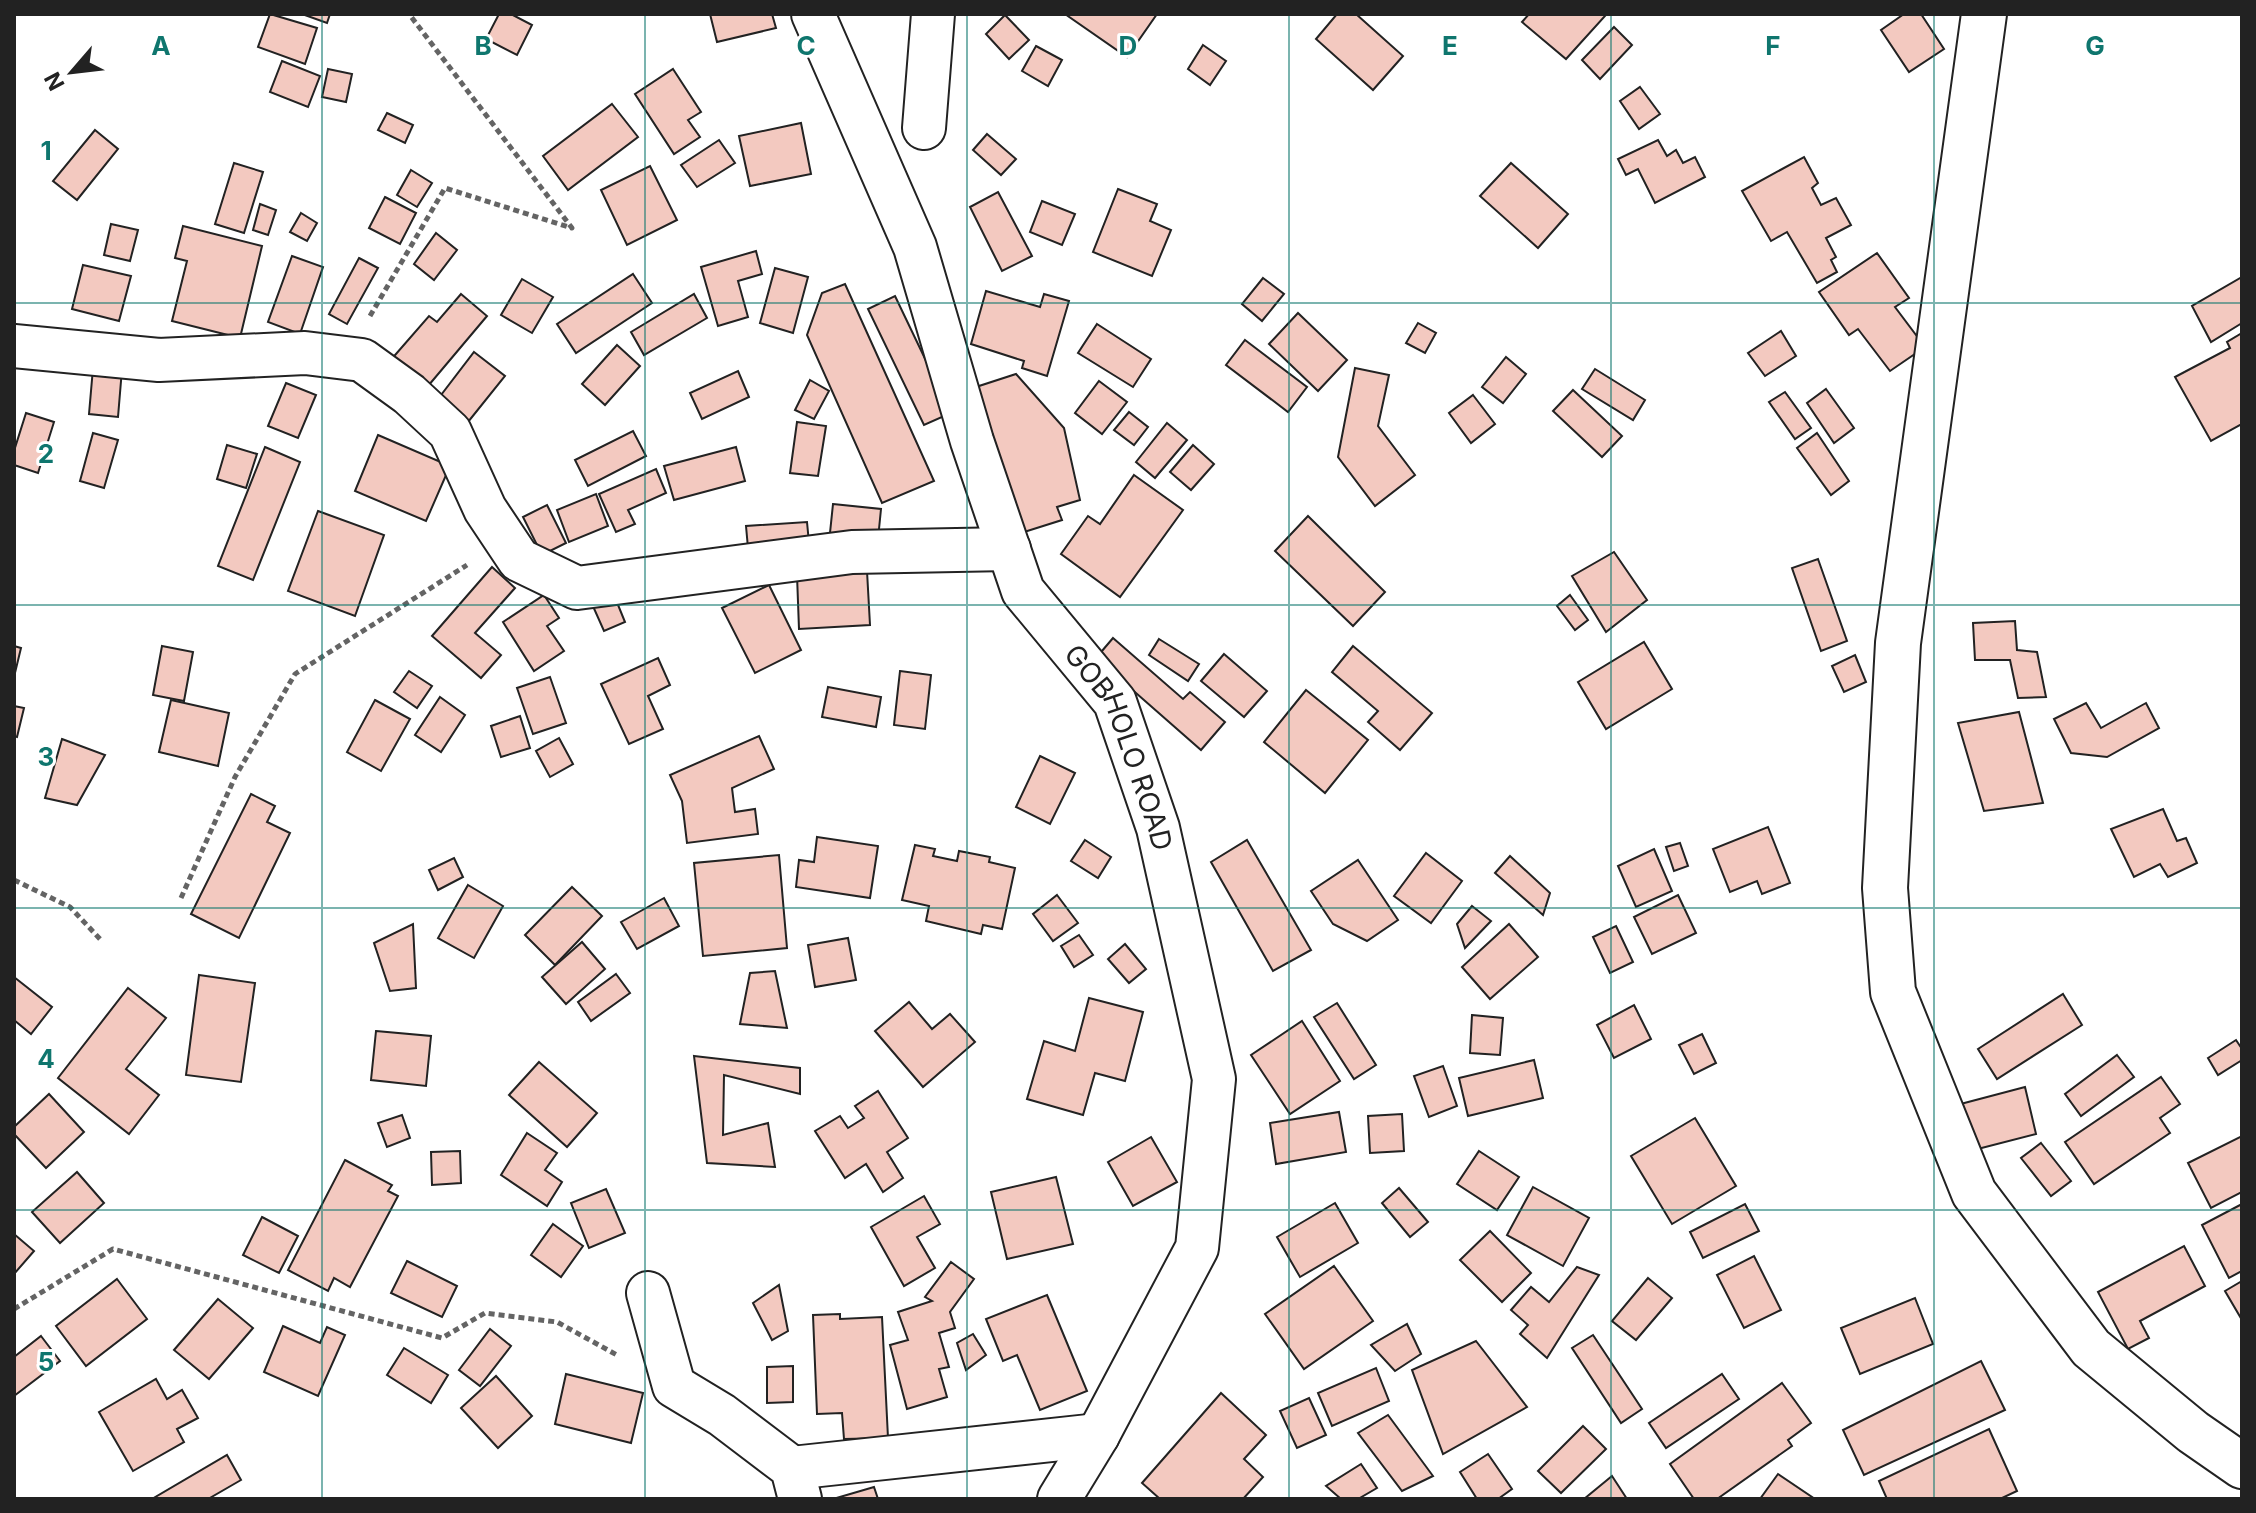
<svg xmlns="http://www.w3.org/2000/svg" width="2256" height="1513" font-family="Inter,sans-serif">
<rect width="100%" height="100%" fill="#fff"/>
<g fill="#f3c9c0" stroke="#222" stroke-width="2">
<polygon points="270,14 317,28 305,64 258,47"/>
<polygon points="302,14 330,14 327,23"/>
<polygon points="499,14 511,14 532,25 517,55 486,39"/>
<polygon points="710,14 772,14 776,28 717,42"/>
<polygon points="1065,14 1157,14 1127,57"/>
<polygon points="1337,14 1356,14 1403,56 1373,90 1316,39"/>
<polygon points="1529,14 1602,14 1605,16 1566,59 1522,22"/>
<polygon points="1904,14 1921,14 1944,49 1909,72 1881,30"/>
<polygon points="1005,15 1029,40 1009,59 986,34"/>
<polygon points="1614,27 1632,45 1600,79 1582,60"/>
<polygon points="1203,45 1226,61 1210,85 1188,69"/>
<polygon points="1036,46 1062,60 1048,86 1022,71"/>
<polygon points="282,61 320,76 308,107 270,92"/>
<polygon points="328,69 352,74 346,102 322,97"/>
<polygon points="673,69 701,112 688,120 700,137 674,154 635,94"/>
<polygon points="1640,87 1660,114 1639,129 1620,101"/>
<polygon points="612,104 638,137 568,190 543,156"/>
<polygon points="387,113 413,125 405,143 378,130"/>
<polygon points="801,123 811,174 750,186 739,136"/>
<polygon points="95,130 118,149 77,200 53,181"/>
<polygon points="987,134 1016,159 1001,175 973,150"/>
<polygon points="719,140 735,163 697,187 681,165"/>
<polygon points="1658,140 1667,156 1676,150 1683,163 1695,157 1705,177 1655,203 1638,169 1626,175 1618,159"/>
<polygon points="1804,157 1818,183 1812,188 1821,205 1836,198 1851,225 1826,238 1836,257 1831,260 1837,272 1817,283 1787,232 1771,241 1742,191"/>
<polygon points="234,163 263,172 244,233 215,224"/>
<polygon points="1511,163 1568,214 1538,248 1480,196"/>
<polygon points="650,166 677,220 627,245 601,190"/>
<polygon points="411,170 432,183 417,207 397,195"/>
<polygon points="1118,189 1157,204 1150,221 1171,230 1152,276 1093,252"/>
<polygon points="998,192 1032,256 1002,271 970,207"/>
<polygon points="385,197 416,213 400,244 369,228"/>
<polygon points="1042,201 1075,214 1062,245 1030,232"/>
<polygon points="260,204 276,210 268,235 253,230"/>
<polygon points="301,213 317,223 307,241 290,232"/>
<polygon points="111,224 138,230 130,261 104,255"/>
<polygon points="183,226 262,246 240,338 172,321 187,261 175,258"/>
<polygon points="436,233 457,250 434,280 414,264"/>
<polygon points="756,251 762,274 738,281 748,317 718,326 701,267"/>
<polygon points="1877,253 1909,298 1895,307 1925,347 1890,371 1858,329 1849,335 1819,292"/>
<polygon points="292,256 323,267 300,334 268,322"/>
<polygon points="359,258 378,268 347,324 329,314"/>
<polygon points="83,265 131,276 119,321 72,309"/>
<polygon points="775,268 808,277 793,333 760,323"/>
<polygon points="633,274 652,303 576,353 557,324"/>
<polygon points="2242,277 2242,323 2211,342 2192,306"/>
<polygon points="1263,278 1284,294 1262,321 1242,304"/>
<polygon points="522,279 553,297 532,333 501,315"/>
<polygon points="845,284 934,481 882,503 807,335 822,293"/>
<polygon points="986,291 1040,307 1044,294 1069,301 1047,376 1022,368 1024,361 971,344"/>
<polygon points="461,294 487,316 423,392 389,362 429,316 437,322"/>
<polygon points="694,294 707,318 644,355 631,332"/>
<polygon points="895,296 951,413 924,425 868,309"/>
<polygon points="1298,313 1347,360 1318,391 1269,344"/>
<polygon points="1418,323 1436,333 1425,353 1406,343"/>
<polygon points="1097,324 1151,359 1133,387 1078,353"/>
<polygon points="1781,331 1796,356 1765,376 1748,353"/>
<polygon points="2242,333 2242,424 2211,441 2175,377 2230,348 2227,342"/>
<polygon points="1245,340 1307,387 1288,412 1226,365"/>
<polygon points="617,345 640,366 605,405 582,384"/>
<polygon points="474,352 505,376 468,422 438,399"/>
<polygon points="1506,357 1526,374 1503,403 1482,387"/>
<polygon points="93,368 122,369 118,417 89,414"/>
<polygon points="1355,368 1389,375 1378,426 1415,475 1375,506 1338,457"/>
<polygon points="1595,369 1645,400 1633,420 1582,389"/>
<polygon points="738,371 749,397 702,419 690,393"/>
<polygon points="1016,374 1064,428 1080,500 1057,507 1062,520 1021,533 976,387"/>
<polygon points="810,380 829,391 814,419 795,410"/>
<polygon points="1099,381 1127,402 1102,434 1075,413"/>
<polygon points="286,383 316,395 298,438 268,426"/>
<polygon points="1826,389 1854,428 1834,443 1807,403"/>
<polygon points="1573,390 1622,436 1602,457 1553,411"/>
<polygon points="1785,392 1811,428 1795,439 1769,402"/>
<polygon points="1473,395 1495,424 1471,443 1449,413"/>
<polygon points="1129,412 1148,427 1134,445 1114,430"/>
<polygon points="26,413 54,422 38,473 14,465 14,451"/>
<polygon points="797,422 826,426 818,476 790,473"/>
<polygon points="1167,423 1187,440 1155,478 1136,462"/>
<polygon points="633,431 646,456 588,486 575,460"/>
<polygon points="93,433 118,440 104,488 80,481"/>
<polygon points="1817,433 1849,481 1831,495 1797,448"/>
<polygon points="378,435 450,466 426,521 355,491"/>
<polygon points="227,445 257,454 246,488 217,479"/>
<polygon points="1193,445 1214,464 1191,490 1170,472"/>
<polygon points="265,447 300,462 253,580 218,566"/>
<polygon points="736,447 745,481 674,500 664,466"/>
<polygon points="656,469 666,493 628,510 635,524 616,532 599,494"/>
<polygon points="1134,475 1183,510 1120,597 1061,554 1088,516 1100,524"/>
<polygon points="596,494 608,526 569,542 557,510"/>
<polygon points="833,504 881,509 878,539 830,533"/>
<polygon points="547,505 566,543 542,555 523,517"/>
<polygon points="318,511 384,535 355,616 288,591"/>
<polygon points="1308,516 1385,592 1353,626 1275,551"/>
<polygon points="807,522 809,543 748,548 746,526"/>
<polygon points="1614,552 1647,600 1606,632 1572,576"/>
<polygon points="1818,559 1847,641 1821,651 1792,568"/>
<polygon points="492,567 515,588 475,633 501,655 481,678 432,636"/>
<polygon points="867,571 870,625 799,629 797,575"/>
<polygon points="769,585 801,650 755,673 722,608"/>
<polygon points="544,595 559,618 547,626 564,651 534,671 503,622"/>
<polygon points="614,595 625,622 604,631 592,604"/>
<polygon points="1570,595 1588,620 1575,630 1557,606"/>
<polygon points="2015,621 2017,650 2037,652 2046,697 2018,698 2010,660 1975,660 1973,623"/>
<polygon points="1113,638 1183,699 1190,692 1225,722 1201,750 1096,658"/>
<polygon points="1159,639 1199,664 1188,681 1149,655"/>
<polygon points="1644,642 1672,689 1606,729 1578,682"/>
<polygon points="14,646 21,648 14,677"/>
<polygon points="162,646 193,652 184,701 153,695"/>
<polygon points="1353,646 1432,713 1400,750 1368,722 1378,711 1332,672"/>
<polygon points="1224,654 1267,691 1244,717 1201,681"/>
<polygon points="1855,655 1866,682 1844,692 1832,666"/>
<polygon points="658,658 670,685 648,696 663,729 629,744 601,684"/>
<polygon points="409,671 432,686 417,708 394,692"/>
<polygon points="900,671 931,675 925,729 894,725"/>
<polygon points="550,677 566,723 533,734 517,688"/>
<polygon points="828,687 881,697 876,727 822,717"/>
<polygon points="1306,690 1368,740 1325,793 1264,742"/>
<polygon points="440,697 465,715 441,752 415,735"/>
<polygon points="171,700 229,713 218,766 159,752"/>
<polygon points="375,700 410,719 381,771 347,752"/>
<polygon points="2086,703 2101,728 2146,703 2159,728 2107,757 2071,753 2054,719"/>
<polygon points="14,706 24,708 17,737 14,736"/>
<polygon points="2019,712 2043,803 1984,811 1958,723"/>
<polygon points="520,716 530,748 501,757 491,726"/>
<polygon points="759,736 774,769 732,788 735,812 755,809 758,834 687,843 682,801 670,775"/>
<polygon points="559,738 573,764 550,777 536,751"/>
<polygon points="62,739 105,755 77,805 45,798"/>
<polygon points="1040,756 1075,773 1050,824 1016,807"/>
<polygon points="251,794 275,806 267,822 290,833 239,938 191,914"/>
<polygon points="2163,809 2177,841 2186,838 2197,863 2168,877 2160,864 2134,877 2111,829"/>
<polygon points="1768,827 1790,883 1762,894 1757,881 1730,892 1713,849"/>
<polygon points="817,837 878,846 870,898 796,887 799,860 814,862"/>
<polygon points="1085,840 1111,857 1098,878 1071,861"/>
<polygon points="1247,840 1311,950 1273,971 1211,862"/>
<polygon points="1680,843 1688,866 1674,871 1666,847"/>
<polygon points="915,845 935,849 933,856 957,861 959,851 990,857 989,862 1015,868 1002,929 983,925 981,934 926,921 929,906 902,900"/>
<polygon points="1654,849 1672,891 1636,907 1618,866"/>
<polygon points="1426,853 1462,881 1431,923 1394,896"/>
<polygon points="779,855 787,948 703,956 694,863"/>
<polygon points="1510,856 1550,893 1543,915 1495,873"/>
<polygon points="454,858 463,877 438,890 429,870"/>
<polygon points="1358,860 1398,920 1367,941 1333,924 1311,891"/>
<polygon points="468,885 503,906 474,958 438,938"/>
<polygon points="572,887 602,916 555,965 525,935"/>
<polygon points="1057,895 1078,923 1053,941 1033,914"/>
<polygon points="1678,895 1696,933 1652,954 1634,917"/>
<polygon points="664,898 679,926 637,949 621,922"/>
<polygon points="1472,906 1491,921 1465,948 1457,924"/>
<polygon points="413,924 416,988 390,991 374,943"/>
<polygon points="1509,924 1538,957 1490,999 1462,967"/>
<polygon points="1616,926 1633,962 1610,973 1593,937"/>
<polygon points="1079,935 1093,955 1074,967 1061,946"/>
<polygon points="848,938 856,980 815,987 808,945"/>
<polygon points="582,942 605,969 566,1004 542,977"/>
<polygon points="1125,944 1146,969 1129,983 1108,959"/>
<polygon points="775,971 787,1028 740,1024 750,973"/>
<polygon points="616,974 630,993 591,1021 578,1002"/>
<polygon points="199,975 255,983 241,1082 186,1075"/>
<polygon points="14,977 52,1007 31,1034 14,1020"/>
<polygon points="128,988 166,1018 126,1069 159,1095 129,1134 58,1078"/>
<polygon points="2063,994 2082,1025 1997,1079 1978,1049"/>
<polygon points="1089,998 1143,1012 1125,1081 1095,1073 1083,1115 1027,1099 1044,1041 1075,1051"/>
<polygon points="909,1002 932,1029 950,1014 975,1042 923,1087 875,1031"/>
<polygon points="1337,1003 1376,1065 1354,1079 1314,1017"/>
<polygon points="1634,1005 1651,1039 1614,1058 1597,1025"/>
<polygon points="1472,1015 1503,1018 1500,1055 1470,1053"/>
<polygon points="1302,1021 1340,1081 1290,1114 1251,1055"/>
<polygon points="376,1031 431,1036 426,1086 371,1080"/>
<polygon points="1702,1034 1716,1063 1694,1074 1679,1045"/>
<polygon points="2236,1040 2242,1049 2242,1060 2218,1075 2208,1058"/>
<polygon points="2117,1055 2134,1077 2081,1116 2065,1094"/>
<polygon points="694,1056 800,1068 800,1094 724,1075 723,1135 768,1123 775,1167 707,1163"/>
<polygon points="1534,1060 1543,1098 1468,1116 1459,1078"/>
<polygon points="539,1062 597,1113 567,1147 509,1095"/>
<polygon points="1443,1066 1457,1106 1429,1117 1414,1076"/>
<polygon points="2161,1077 2180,1104 2160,1118 2170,1133 2094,1184 2065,1142"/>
<polygon points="2025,1087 2036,1134 1966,1152 1953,1106"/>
<polygon points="878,1091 908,1138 887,1152 903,1178 883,1192 866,1164 845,1178 815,1131 840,1116 848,1128 864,1118 855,1106"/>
<polygon points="49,1094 84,1132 46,1168 14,1134 14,1127"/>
<polygon points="1339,1112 1346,1152 1276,1164 1270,1123"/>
<polygon points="1402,1114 1404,1151 1370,1153 1368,1116"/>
<polygon points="402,1115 410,1138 387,1147 378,1123"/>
<polygon points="1695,1118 1736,1186 1672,1224 1631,1156"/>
<polygon points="527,1133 557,1153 545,1170 562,1182 547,1206 501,1175"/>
<polygon points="2242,1136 2242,1192 2211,1208 2188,1163"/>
<polygon points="1151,1137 1177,1182 1133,1206 1108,1162"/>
<polygon points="2041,1143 2071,1181 2051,1196 2021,1158"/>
<polygon points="460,1151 461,1183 432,1185 431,1152"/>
<polygon points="1479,1151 1519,1177 1497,1210 1457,1184"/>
<polygon points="345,1160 392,1185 388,1191 398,1196 350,1287 334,1278 328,1291 288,1270"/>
<polygon points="77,1172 104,1203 60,1243 32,1212"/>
<polygon points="1056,1177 1073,1244 1007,1259 991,1192"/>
<polygon points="1533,1187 1589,1218 1563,1266 1507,1235"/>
<polygon points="1399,1188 1428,1222 1410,1237 1382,1203"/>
<polygon points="606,1189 625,1233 589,1248 571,1203"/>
<polygon points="924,1196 940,1224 917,1237 935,1268 904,1286 871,1227"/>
<polygon points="1335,1203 1358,1243 1300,1277 1277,1237"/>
<polygon points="1745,1204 1759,1231 1703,1258 1690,1232"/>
<polygon points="2242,1204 2242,1271 2229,1278 2202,1225"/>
<polygon points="262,1217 298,1236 279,1273 243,1255"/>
<polygon points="553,1224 583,1246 561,1277 531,1255"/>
<polygon points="1490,1231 1531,1273 1502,1302 1460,1260"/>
<polygon points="14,1234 34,1251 14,1274"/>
<polygon points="2184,1246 2205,1286 2140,1321 2149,1338 2128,1349 2098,1292"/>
<polygon points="1754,1256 1781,1310 1744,1328 1717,1275"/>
<polygon points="407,1261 457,1286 442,1317 391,1293"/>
<polygon points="951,1262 974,1279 950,1312 955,1328 939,1333 949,1367 939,1369 947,1397 907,1409 890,1345 908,1340 898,1312 932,1301 925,1297"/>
<polygon points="1334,1266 1373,1321 1304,1369 1265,1314"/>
<polygon points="1577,1267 1599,1275 1547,1358 1520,1334 1528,1325 1511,1310 1531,1287 1549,1302"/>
<polygon points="1648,1278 1672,1298 1636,1340 1612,1321"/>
<polygon points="117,1279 147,1319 86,1366 56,1326"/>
<polygon points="2242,1281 2242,1320 2225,1291"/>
<polygon points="779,1285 788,1331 772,1340 753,1303"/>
<polygon points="1047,1295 1087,1391 1040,1410 1017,1355 1003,1361 986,1319"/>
<polygon points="1915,1298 1933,1344 1860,1374 1841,1328"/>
<polygon points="218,1299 253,1328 209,1379 174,1350"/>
<polygon points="840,1314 840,1319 882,1317 888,1438 844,1439 842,1413 817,1414 813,1315"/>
<polygon points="1407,1324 1421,1354 1395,1371 1371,1345"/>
<polygon points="283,1326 320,1343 327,1327 345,1335 318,1396 264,1372"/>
<polygon points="490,1329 511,1346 480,1386 459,1370"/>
<polygon points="973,1334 986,1355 966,1370 957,1343"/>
<polygon points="1593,1335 1642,1409 1621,1423 1572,1348"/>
<polygon points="41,1336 60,1361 14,1396 14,1357"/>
<polygon points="1476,1341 1527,1407 1443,1454 1412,1370"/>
<polygon points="404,1348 448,1375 431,1403 387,1375"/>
<polygon points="1981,1361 2005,1410 1864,1475 1843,1430"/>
<polygon points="793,1366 793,1402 767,1403 767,1367"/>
<polygon points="1376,1368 1389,1401 1332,1426 1318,1393"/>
<polygon points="566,1374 643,1393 631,1443 555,1424"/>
<polygon points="1722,1374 1739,1399 1666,1448 1649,1423"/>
<polygon points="496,1376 532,1416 498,1448 461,1408"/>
<polygon points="156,1379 167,1399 182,1390 198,1418 177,1429 184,1442 133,1471 99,1412"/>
<polygon points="1782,1383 1811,1423 1788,1440 1792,1446 1717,1499 1694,1499 1670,1464"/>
<polygon points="1221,1393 1266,1435 1244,1459 1263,1477 1243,1499 1160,1499 1142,1483"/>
<polygon points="1309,1398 1326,1435 1297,1448 1280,1411"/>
<polygon points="1388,1415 1433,1476 1402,1491 1358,1433"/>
<polygon points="1583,1426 1606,1449 1561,1493 1538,1471"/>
<polygon points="1989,1429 2017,1491 2000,1499 1887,1499 1879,1481"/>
<polygon points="1488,1454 1512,1489 1498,1499 1477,1499 1460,1472"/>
<polygon points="227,1455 241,1480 208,1499 152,1499"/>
<polygon points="1361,1464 1377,1488 1358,1499 1341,1499 1326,1486"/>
<polygon points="1778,1474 1815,1499 1760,1499"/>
<polygon points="1612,1476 1627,1499 1584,1499"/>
<polygon points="874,1487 878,1499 833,1499"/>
</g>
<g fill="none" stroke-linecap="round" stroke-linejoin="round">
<g stroke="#222" stroke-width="46">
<g id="street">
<path id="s1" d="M813 14 915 247 972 441 1023 591 1115 702 1158 828 1214 1079 1197 1248 1098 1435 1059 1499"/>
<polyline points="924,128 933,14"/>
<polyline points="14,346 159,360 305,353 362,360 409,394 450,432 485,509 519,560 577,588 852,552 1009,549"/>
<polyline points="648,1293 674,1386 722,1415 792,1468 800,1499"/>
<polyline points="792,1468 1098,1435"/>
</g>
</g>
<g stroke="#222" stroke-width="48">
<polyline id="secondary" points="1984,14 1898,643 1885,888 1893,992 1974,1193 2091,1348 2193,1432 2242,1466"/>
</g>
<g stroke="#646464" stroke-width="5" stroke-dasharray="6 4" stroke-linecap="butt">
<polyline points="370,316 445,188 572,228 409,14"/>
<polyline points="14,880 70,907 100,939"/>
<polyline points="181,898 235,777 295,674 467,565"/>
<polyline points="14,1309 113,1249 442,1338 485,1313 557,1322 617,1355"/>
</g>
<use href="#street" stroke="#fff" stroke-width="42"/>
<use href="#secondary" stroke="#fff" stroke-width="44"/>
</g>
<path fill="none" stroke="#0f766e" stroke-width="2" stroke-opacity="0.55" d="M322 14V1499M645 14V1499M967 14V1499M1289 14V1499M1611 14V1499M1934 14V1499M14 303H2242M14 605H2242M14 908H2242M14 1210H2242"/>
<g text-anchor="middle" stroke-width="6" stroke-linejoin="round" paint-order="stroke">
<g font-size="28" fill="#222" stroke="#fff">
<text dy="10" stroke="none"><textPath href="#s1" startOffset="802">GOBHOLO ROAD</textPath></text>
</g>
</g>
<g font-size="26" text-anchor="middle" font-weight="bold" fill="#0f766e" stroke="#fff" stroke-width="6" stroke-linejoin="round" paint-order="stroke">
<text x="161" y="55">A</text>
<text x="483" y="55">B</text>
<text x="806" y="55">C</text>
<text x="1128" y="55">D</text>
<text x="1450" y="55">E</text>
<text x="1773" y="55">F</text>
<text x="2095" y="55">G</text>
<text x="46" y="160">1</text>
<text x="46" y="463">2</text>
<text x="46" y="766">3</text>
<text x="46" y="1068">4</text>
<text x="46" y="1371">5</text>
</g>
<rect width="2256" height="1513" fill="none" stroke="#222222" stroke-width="32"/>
<g transform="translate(72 72) rotate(242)" stroke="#ffffff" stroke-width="6" paint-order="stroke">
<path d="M0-6L14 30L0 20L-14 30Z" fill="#222222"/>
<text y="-12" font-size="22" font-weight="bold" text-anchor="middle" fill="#222222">N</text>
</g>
</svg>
